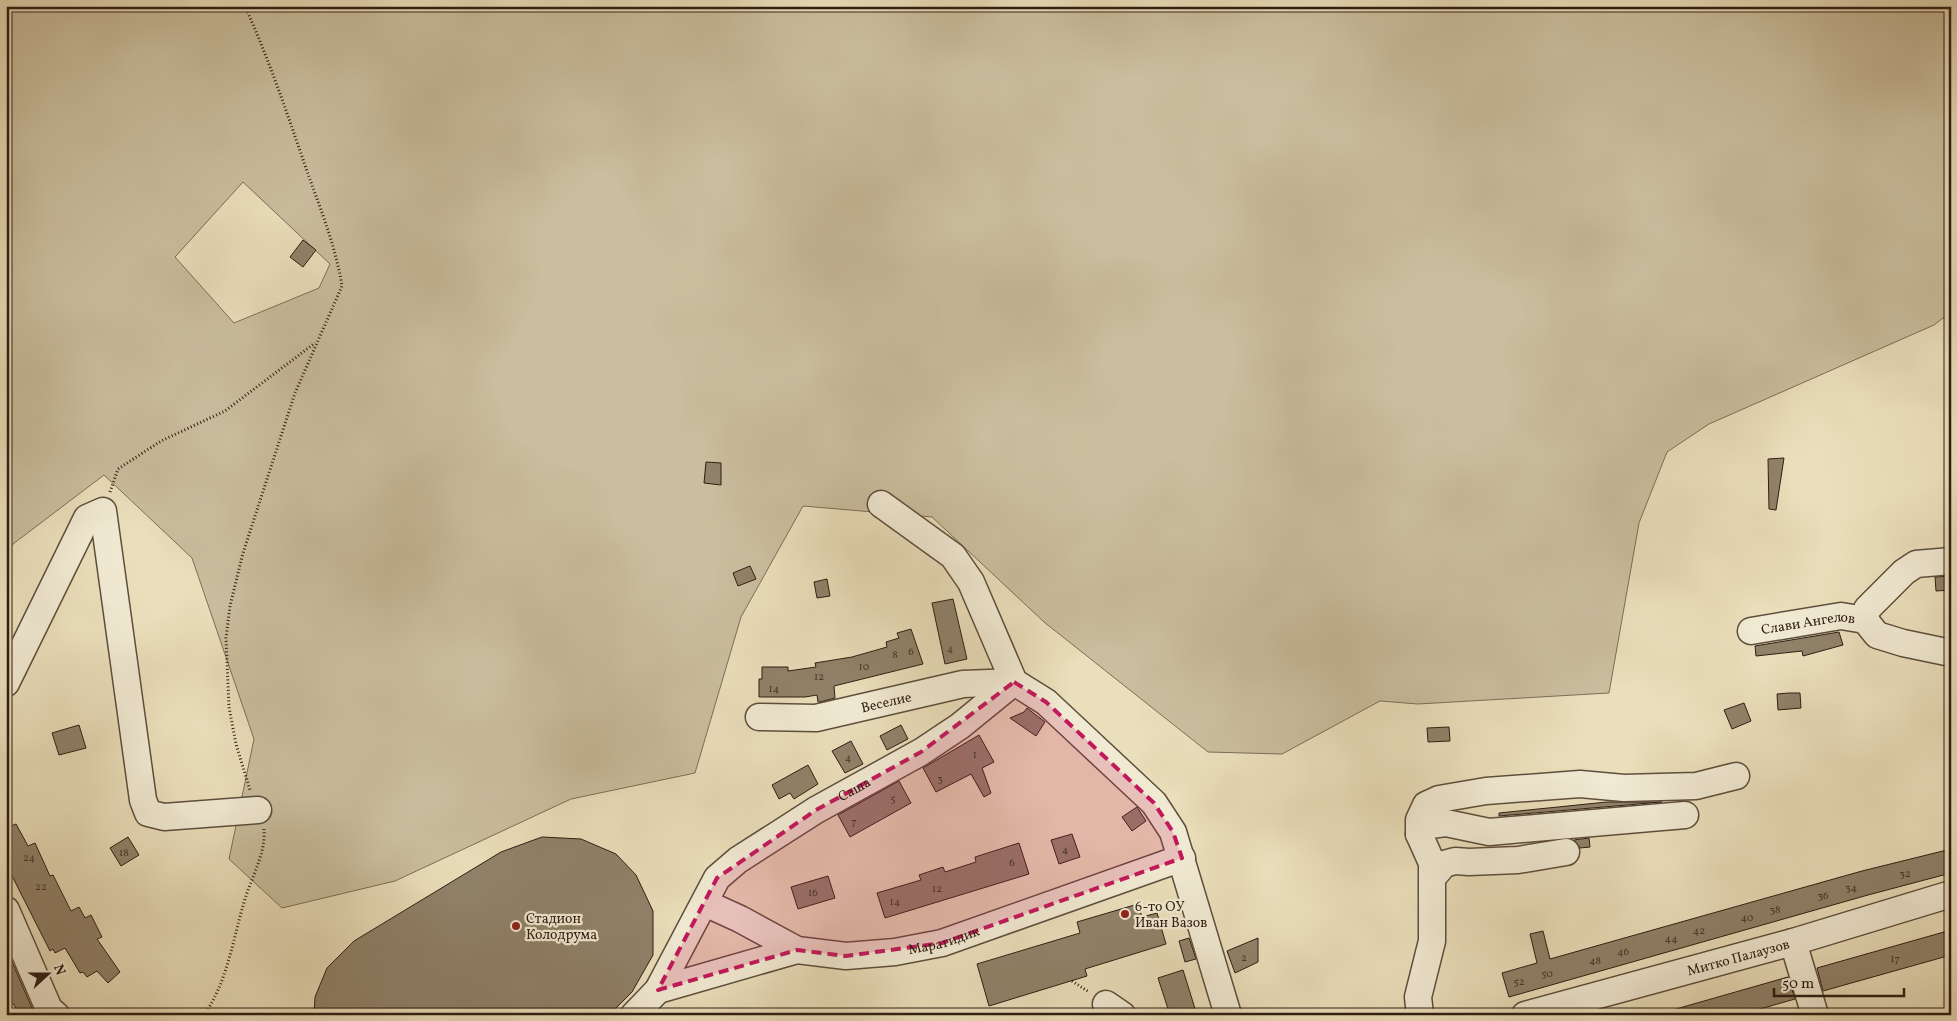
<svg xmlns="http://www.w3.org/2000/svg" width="1957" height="1021" font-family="Vollkorn,serif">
<rect width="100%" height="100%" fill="#eadfbb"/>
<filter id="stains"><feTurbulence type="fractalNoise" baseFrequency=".004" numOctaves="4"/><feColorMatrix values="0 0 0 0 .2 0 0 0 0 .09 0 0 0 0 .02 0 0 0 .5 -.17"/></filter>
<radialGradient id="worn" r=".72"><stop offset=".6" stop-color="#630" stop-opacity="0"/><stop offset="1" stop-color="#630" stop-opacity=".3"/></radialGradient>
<path fill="#cabe9e" stroke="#7c6e58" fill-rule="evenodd" d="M6 6H1951V312L1934 325 1709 424 1667 452 1639 523 1609 693 1418 704 1380 701 1282 754 1208 752 1044 622 932 517 803 506 741 617 695 773 571 799 395 881 282 908 229 859 254 739 192 558 104 475 13 544 6 559ZM243 182 330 264 319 288 234 323 175 257Z"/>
<g fill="#90826a" stroke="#2f1d13">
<polygon points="303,240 316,250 303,267 290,257"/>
<polygon points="1784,458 1776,510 1769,509 1768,459"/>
<polygon points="706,462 721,463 721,485 704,483"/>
<polygon points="750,566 756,579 738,586 733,573"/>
<polygon points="1951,576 1951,590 1936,591 1935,577"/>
<polygon points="827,579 830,596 817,598 814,582"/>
<polygon points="953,599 967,659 945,664 932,603"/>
<polygon points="911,629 923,664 834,686 835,698 820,702 818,702 817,695 805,697 759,697 759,679 762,679 762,667 788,667 788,671 816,667 815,663 852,657 887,647 886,642 899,638 897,633"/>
<polygon points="1839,632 1843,645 1803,656 1802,651 1756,656 1755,646"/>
<polygon points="1789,693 1800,693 1801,708 1778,710 1777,694"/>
<polygon points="1744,703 1751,721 1732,729 1724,710"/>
<polygon points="1027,708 1045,722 1036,736 1010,718 1024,712"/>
<polygon points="79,725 86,748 59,755 52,733"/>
<polygon points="901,725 908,739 887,750 880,736"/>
<polygon points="1449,727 1450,741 1428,742 1427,728"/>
<polygon points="979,735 994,762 982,768 991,793 984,797 971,774 936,792 923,768"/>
<polygon points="851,741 863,764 845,773 832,751"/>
<polygon points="808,765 818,784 794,799 790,793 779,799 772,785"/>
<polygon points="899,781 911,803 850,837 838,815"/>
<polygon points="1607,802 1662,802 1499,816 1499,813"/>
<polygon points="1137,807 1146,821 1132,831 1122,817"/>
<polygon points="16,824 28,846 35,843 50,876 53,875 71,911 79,907 85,918 91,915 102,937 97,939 120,972 108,983 97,971 87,977 83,972 80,973 65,948 55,953 53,949 50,951 6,864 6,828"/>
<polygon points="1072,834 1080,857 1059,864 1051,840"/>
<polygon points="128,837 139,855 121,866 110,848"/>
<polygon points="542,837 581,839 616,854 636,875 653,911 653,955 632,992 609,1015 314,1015 315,997 327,968 354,941 501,852"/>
<polygon points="1589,838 1590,847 1580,848 1574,840"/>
<polygon points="1019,843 1029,874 885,918 877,893 921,880 919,875 943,867 945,872 976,862 975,857"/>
<polygon points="1951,849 1951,873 1868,895 1509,997 1502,973 1537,963 1530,934 1543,931 1550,959 1862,871"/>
<polygon points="828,876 835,898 798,909 791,887"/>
<polygon points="1138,904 1142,917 1157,913 1166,944 1085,969 1087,976 989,1006 977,964 1080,933 1077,922"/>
<polygon points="1951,930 1951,955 1823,991 1817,968"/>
<polygon points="1189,938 1196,959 1185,962 1179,941"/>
<polygon points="1258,938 1258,962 1235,973 1227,951"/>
<polygon points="6,948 35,1015 21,1015 11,1001 6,1003"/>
<polygon points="1183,970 1197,1015 1170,1015 1158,978"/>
<polygon points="1788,977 1795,999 1739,1015 1669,1015 1669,1011"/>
</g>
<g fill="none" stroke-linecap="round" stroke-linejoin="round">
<g stroke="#5e4e3d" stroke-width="29">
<g id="minor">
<polyline points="881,504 953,556 971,582 1014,682 1046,702 1154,803 1173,832 1228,1015"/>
<polyline points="1865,620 1867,609 1904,572 1916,564 1951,561"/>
<path id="s1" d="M1751 631 1841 616 1865 620 1877 635 1903 643 1951 653"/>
<polyline points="6,683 87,518 103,511 143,800 148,813 164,817 258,810"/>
<path id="s2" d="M759 717 816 718 963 684 1014 682"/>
<polyline points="1419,834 1430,825 1446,823 1489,832 1685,815"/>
<polyline points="1433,877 1444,864 1455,861 1469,862 1518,860 1566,852"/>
<path id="s3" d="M705 903 740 919 797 950 846 956 895 952 942 943 1182 858"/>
<polyline points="6,910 49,1009 56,1015"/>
<polyline points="1793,942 1815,1015"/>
<polyline points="658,990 797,950"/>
<polyline points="1106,1004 1122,1015"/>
<path id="s4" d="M634 1015 658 990 717 878 738 860 816 810 921 752 960 726 1014 682"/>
<polyline points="1420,1015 1418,997 1432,941 1432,863 1419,834 1419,820 1426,805 1439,799 1486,791 1580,784 1624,788 1696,786 1736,776"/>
<path id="s5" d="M1525 1015 1793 942 1951 894"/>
</g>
</g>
<g stroke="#2f1d13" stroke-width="3" stroke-dasharray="1 2.5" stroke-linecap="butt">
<path d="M244 6 248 13C271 65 289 119 308 174 321 210 336 248 342 286L295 393 243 553 230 606 226 638 229 707 236 744 250 790"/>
<polyline points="110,492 118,469 161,441 225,411 315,343"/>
<polyline points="1072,981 1089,992"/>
<path d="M204 1015C228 981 233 938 245 899 252 876 266 853 264 829"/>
</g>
<use href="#minor" stroke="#f1ead3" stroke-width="26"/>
</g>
<path fill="#c2185b" fill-opacity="0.2" stroke="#c2185b" stroke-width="4" stroke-dasharray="10 6" stroke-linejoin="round" d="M1014 682 1046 702 1154 803 1173 832 1182 858 942 943 846 956 797 950 658 990 717 878 816 810 921 752Z"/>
<g fill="#8f2418" stroke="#f1ead3" stroke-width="2">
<circle cx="1125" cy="914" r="5"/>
<circle cx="516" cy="926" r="5"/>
</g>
<g text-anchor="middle" stroke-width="4.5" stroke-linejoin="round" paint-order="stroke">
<g font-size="11" fill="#473629">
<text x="950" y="652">4</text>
<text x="911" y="655">6</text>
<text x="895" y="658">8</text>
<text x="864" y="670">10</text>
<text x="819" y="680">12</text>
<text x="774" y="692">14</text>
<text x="975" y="758">1</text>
<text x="848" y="761">4</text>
<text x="940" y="782">3</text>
<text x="893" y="802">5</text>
<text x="854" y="825">7</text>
<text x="1065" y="853">4</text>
<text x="124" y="856">18</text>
<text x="29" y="861">24</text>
<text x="1012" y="866">6</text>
<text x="1905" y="877">32</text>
<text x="41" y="890">22</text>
<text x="1851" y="891">34</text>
<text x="937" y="892">12</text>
<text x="813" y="896">16</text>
<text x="1823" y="899">36</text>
<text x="895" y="905">14</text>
<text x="1775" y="913">38</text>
<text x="1747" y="921">40</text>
<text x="1699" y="934">42</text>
<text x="1671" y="942">44</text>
<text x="1623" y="955">46</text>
<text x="1244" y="961">2</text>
<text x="1895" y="962">17</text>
<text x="1595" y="964">48</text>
<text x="1547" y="977">50</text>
<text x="1519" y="985">52</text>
</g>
<g font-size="14" fill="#2f1d13" stroke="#f1ead3">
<text dy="5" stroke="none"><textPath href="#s1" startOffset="58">Слави Ангелов</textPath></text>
<text dy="5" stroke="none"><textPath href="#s2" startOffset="129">Веселие</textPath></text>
<text dy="5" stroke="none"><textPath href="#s4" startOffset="325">Саша</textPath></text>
<text dy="5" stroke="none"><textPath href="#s3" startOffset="252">Марагидик</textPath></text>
<text dy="5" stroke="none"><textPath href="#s5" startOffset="221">Митко Палаузов</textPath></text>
</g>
<g font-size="14" fill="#2f1d13" stroke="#f1ead3" text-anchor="start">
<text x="1135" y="911">6-то ОУ<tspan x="1135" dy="16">Иван Вазов</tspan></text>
<text x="526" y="923">Стадион<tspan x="526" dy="16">Колодрума</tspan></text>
</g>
</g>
<rect width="1957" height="1021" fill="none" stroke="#eadfbb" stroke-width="25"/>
<rect x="8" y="8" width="1942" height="1006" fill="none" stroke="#2f1d13" stroke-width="2.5"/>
<rect x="12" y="12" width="1932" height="996" fill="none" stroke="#2f1d13"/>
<g transform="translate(48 974) rotate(69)" stroke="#f1ead3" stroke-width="4" paint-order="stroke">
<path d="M0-4L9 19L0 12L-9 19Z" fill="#2f1d13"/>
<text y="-8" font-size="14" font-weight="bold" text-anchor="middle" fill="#2f1d13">N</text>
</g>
<path d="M1774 988v8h130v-8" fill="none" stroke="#2f1d13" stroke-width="2.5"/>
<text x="1782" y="988" font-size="15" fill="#2f1d13" stroke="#f1ead3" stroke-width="4" paint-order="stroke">50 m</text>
<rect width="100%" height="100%" filter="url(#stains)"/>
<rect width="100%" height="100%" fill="url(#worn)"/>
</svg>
